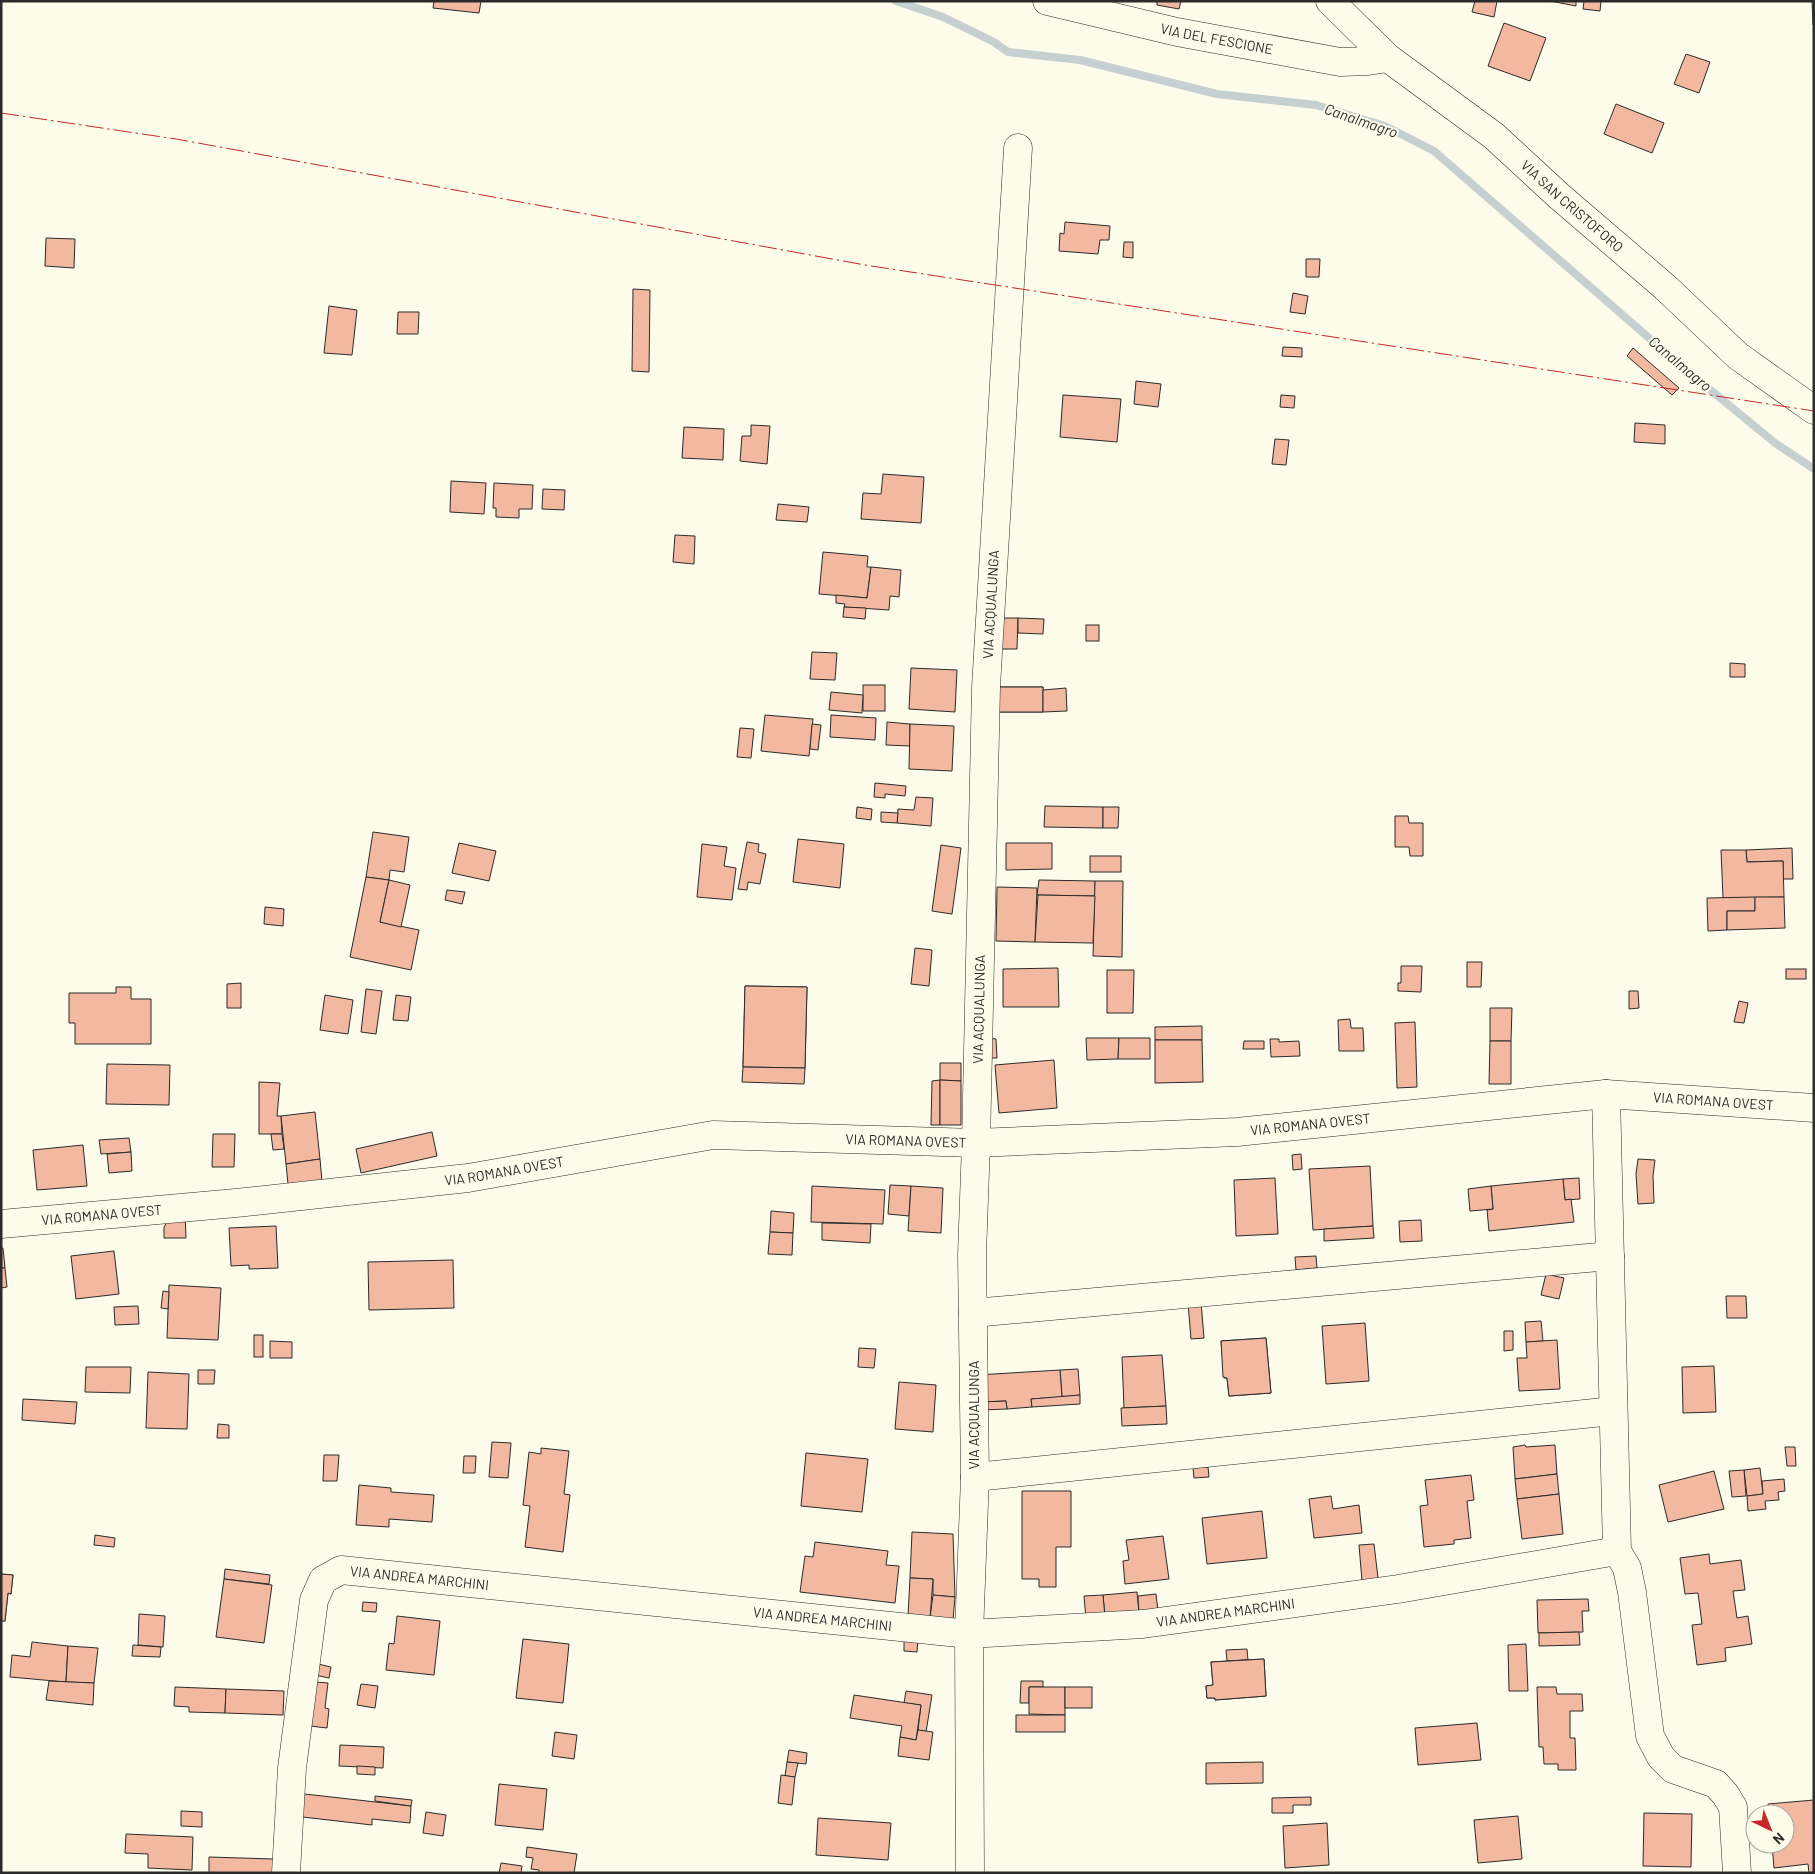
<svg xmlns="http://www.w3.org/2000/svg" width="1815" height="1874" font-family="Barlow,sans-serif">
<rect width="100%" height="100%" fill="#fdfbea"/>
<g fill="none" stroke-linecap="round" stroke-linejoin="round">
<polyline stroke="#c7d0d0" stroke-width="8" points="896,1 943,17 994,42 1008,52 1080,60 1217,94 1316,105 1385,126 1434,151 1679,364 1775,443 1814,469"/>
</g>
<g fill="#f2b8a0" stroke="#2b2b2b">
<polygon points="434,1 481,1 479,13 433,8"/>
<polygon points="1157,1 1181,1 1179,9 1157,5"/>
<polygon points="1475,1 1497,1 1494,17 1472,12"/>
<polygon points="1550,1 1576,1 1576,6"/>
<polygon points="1584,1 1601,1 1600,11 1583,9"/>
<polygon points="1812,1 1814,1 1814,25 1813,25"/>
<polygon points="1504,23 1546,38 1530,81 1488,66"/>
<polygon points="1686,54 1710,62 1699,93 1674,84"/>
<polygon points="1616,104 1664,123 1652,153 1604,134"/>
<polygon points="1065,222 1110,226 1109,240 1100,240 1098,254 1059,251 1060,233 1064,234"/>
<polygon points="46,238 75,239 74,268 45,266"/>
<polygon points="1124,242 1133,242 1133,258 1123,257"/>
<polygon points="1306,259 1320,259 1319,277 1306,277"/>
<polygon points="633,289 650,290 649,372 632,371"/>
<polygon points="1293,293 1308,296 1305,314 1290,312"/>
<polygon points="329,306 357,310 352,355 324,353"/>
<polygon points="398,312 419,312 418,334 397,334"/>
<polygon points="1283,347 1302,348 1302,357 1282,356"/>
<polygon points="1633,348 1679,388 1672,395 1627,356"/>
<polygon points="1136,381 1161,384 1158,407 1134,404"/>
<polygon points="1063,395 1121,399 1117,442 1060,437"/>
<polygon points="1281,395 1295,396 1294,408 1280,407"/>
<polygon points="1635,423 1665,425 1665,444 1634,442"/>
<polygon points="751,425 770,426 767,464 740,461 742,436 751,436"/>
<polygon points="684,427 724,429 723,460 682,458"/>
<polygon points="1275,439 1289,440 1286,465 1272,464"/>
<polygon points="883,474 924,477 921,523 861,519 863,493 881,494"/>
<polygon points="451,481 486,483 484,514 450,512"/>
<polygon points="494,483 533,485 532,509 519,509 519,518 496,517 496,508 493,508"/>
<polygon points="543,489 565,490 564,510 542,509"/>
<polygon points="778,504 809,507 807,522 776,520"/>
<polygon points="675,535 695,536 694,564 673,562"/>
<polygon points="823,552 868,556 867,567 871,567 867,598 819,594"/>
<polygon points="871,567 901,570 899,597 890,596 889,610 844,607 845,604 836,603 836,595 867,598"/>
<polygon points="844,607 866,608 865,619 843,617"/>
<polygon points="997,618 1018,618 1017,649 997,649"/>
<polygon points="1018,618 1044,619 1043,634 1018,633"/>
<rect x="1086" y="625" width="13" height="16"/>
<polygon points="812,652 837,653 835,680 810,679"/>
<polygon points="1730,663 1745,664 1745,677 1730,677"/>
<polygon points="911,668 957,670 955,712 909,709"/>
<rect x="863" y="685" width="22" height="26"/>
<polygon points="998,687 1043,687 1043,712 997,712"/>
<polygon points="998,687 1043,687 1043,712 997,712"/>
<polygon points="1066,688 1067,711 1043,712 1043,690"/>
<polygon points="831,692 863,695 862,713 829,710"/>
<polygon points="765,715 813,719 809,756 761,751"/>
<polygon points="831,715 876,718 875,740 830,737"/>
<polygon points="887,722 910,724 910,746 886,745"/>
<polygon points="812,724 821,725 818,750 810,749"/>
<polygon points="910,724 954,726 952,771 909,769"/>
<polygon points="740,728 754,729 751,758 737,757"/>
<polygon points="875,783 906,786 905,796 885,794 885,798 874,797"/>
<polygon points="916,797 933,798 931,826 897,823 898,809 914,810"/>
<polygon points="1045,806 1103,807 1103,828 1044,827"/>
<polygon points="857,807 872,809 871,820 856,818"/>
<polygon points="1103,807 1119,807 1118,828 1103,828"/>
<polygon points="881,812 898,813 897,823 881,822"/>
<polygon points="1395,816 1408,816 1409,823 1423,823 1423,856 1410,856 1409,847 1395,847"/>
<polygon points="373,832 409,837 404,872 390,870 389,880 366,877"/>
<polygon points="798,839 844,844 840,888 793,882"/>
<polygon points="747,842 759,844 758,852 766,854 760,884 748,882 747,890 738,889"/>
<polygon points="459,843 496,851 489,881 452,873"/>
<polygon points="1006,843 1052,843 1052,869 1006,870"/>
<polygon points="702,844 727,847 724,866 736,868 732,900 697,897"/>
<polygon points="941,845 961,848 952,914 932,911"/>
<polygon points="1792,848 1793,879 1783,879 1783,861 1747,862 1746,850"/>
<polygon points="1721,850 1746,850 1747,862 1783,861 1784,897 1723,898"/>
<rect x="1090" y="856" width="31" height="16"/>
<polygon points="366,877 389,880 380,922 419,930 411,970 350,957"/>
<polygon points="389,880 410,885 401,927 380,922"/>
<polygon points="1039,880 1095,881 1095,896 1037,895"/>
<polygon points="1095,881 1123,881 1122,957 1093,956"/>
<polygon points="997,887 1037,888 1035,942 996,941"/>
<polygon points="447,890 465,892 462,904 445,900"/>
<polygon points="1038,895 1095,896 1093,943 1035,942"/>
<polygon points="1755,897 1755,911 1727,911 1727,930 1708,931 1707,898"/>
<polygon points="1755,897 1784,897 1785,928 1727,930 1727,911 1755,911"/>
<polygon points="265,907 284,909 283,926 264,924"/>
<polygon points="915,948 932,950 929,986 911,984"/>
<polygon points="1467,962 1482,962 1481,987 1467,987"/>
<polygon points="1401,966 1422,966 1421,992 1398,991 1398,983 1401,983"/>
<polygon points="1058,968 1059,1007 1003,1007 1003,969"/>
<rect x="1786" y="969" width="20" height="10"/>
<polygon points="1107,970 1134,970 1133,1013 1107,1013"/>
<polygon points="241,983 241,1008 227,1008 227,984"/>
<polygon points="745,986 807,987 805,1068 743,1067"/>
<polygon points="745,986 807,987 805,1068 743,1067"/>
<polygon points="116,987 131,987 131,999 151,999 151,1044 75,1044 75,1023 69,1023 69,993 116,993"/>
<polygon points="366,989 382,991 376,1034 361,1032"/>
<polygon points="1629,991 1638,991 1639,1008 1629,1009"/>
<polygon points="325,995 353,1000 348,1034 320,1030"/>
<polygon points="396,995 411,997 408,1021 393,1020"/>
<polygon points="1739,1001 1748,1003 1744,1023 1734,1022"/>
<polygon points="1490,1008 1512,1008 1511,1041 1490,1041"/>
<polygon points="1350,1019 1351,1028 1363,1028 1364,1051 1339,1051 1338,1020"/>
<polygon points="1415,1022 1417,1087 1397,1088 1395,1023"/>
<polygon points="1202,1026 1202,1040 1155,1040 1155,1027"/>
<polygon points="987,1038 996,1039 997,1058 989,1058"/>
<polygon points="1086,1038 1119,1038 1118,1059 1087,1060"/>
<polygon points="1119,1038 1150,1038 1150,1059 1118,1059"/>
<polygon points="1270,1039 1279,1039 1279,1042 1299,1041 1300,1056 1271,1057"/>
<polygon points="1155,1040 1202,1040 1203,1082 1155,1083"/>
<polygon points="1244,1041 1264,1041 1264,1049 1243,1049"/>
<polygon points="1490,1041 1511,1041 1511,1084 1489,1084"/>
<polygon points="1054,1060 1057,1108 999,1113 995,1065"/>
<polygon points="940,1063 961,1063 961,1081 940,1080"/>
<polygon points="107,1064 170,1065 169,1105 106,1104"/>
<polygon points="743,1067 805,1068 804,1084 742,1082"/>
<polygon points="940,1080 940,1125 931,1125 932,1081"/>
<polygon points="940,1080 961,1081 961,1125 940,1125"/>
<polygon points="259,1082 280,1083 277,1116 281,1116 282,1134 259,1134"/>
<polygon points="315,1112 320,1159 286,1164 281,1116"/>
<polygon points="432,1132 437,1156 361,1173 356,1149"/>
<polygon points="213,1134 235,1134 234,1167 212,1167"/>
<polygon points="271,1134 282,1134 284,1149 273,1150"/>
<polygon points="129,1138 131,1152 101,1154 99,1140"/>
<polygon points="83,1145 87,1186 37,1190 33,1150"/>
<polygon points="131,1152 132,1171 109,1173 107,1154"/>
<polygon points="1301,1154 1302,1169 1293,1170 1292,1155"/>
<polygon points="320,1159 322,1181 288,1184 286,1164"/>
<polygon points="1638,1159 1655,1160 1653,1176 1654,1203 1638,1204 1636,1174"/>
<polygon points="1370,1166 1373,1226 1313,1230 1309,1169"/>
<polygon points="1275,1178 1278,1234 1236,1236 1234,1180"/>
<polygon points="1579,1178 1580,1199 1565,1200 1563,1179"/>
<polygon points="1563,1179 1565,1200 1571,1199 1574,1222 1489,1231 1487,1210 1493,1209 1491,1186"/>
<polygon points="890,1185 911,1186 909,1216 888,1214"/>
<polygon points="812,1186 885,1190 883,1224 811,1222"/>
<polygon points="911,1186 943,1188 941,1233 908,1231"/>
<polygon points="1491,1186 1493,1209 1470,1211 1468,1189"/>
<polygon points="771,1211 794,1213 793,1233 770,1232"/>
<polygon points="185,1213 186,1238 164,1238 164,1227 171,1215"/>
<polygon points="1421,1220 1422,1241 1400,1242 1399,1221"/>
<polygon points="822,1223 871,1224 870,1243 822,1240"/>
<polygon points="276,1226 278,1268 249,1269 249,1265 231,1266 229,1228"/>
<polygon points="1373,1226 1374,1238 1324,1241 1324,1229"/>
<polygon points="770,1232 793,1233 792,1255 768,1254"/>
<polygon points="1,1248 3,1248 5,1268 1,1268"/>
<polygon points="114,1251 119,1294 76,1299 71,1256"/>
<polygon points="1316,1256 1317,1268 1296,1270 1295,1257"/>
<polygon points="453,1260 454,1308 369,1310 368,1262"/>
<polygon points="1,1268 5,1268 7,1287 1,1288"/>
<polygon points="1546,1274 1564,1278 1559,1299 1541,1295"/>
<polygon points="169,1285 221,1288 218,1340 167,1338"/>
<polygon points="163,1291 169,1292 168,1309 161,1308"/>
<polygon points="1726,1296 1746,1296 1747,1318 1727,1318"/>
<polygon points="1201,1302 1204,1338 1191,1339 1188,1303"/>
<polygon points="138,1306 139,1324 115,1325 114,1307"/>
<polygon points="1541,1321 1543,1341 1526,1342 1525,1322"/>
<polygon points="1365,1323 1369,1381 1326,1384 1322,1326"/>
<polygon points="1504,1331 1513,1331 1513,1350 1504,1351"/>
<rect x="254" y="1335" width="9" height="22"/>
<polygon points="1266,1338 1271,1393 1229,1396 1227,1378 1224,1378 1221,1341"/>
<polygon points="1266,1338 1271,1393 1229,1396 1227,1378 1223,1377 1221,1341"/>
<polygon points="1557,1340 1560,1389 1519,1391 1517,1358 1527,1358 1526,1342"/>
<polygon points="270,1341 292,1342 292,1358 270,1358"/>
<polygon points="859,1348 876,1349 874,1368 858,1367"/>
<polygon points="1162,1355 1166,1406 1124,1408 1122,1357"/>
<polygon points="1714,1366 1716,1412 1683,1413 1682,1367"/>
<polygon points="86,1367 131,1367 130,1393 85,1392"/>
<polygon points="1078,1369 1080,1395 1062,1397 1060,1370"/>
<polygon points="198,1370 215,1370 214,1384 198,1384"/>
<polygon points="1060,1370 1062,1397 1031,1399 1032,1407 1007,1409 1006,1401 979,1402 977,1375"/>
<polygon points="148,1372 189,1374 187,1429 146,1428"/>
<polygon points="899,1382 936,1385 933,1432 895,1429"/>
<polygon points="1080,1395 1080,1404 1032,1407 1031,1399"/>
<polygon points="23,1399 77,1402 75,1424 22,1420"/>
<polygon points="1006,1401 1007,1409 981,1410 981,1402"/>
<polygon points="1166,1406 1167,1424 1122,1426 1121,1408"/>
<polygon points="218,1424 229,1425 229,1438 217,1438"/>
<polygon points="492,1442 511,1443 508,1478 489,1477"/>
<polygon points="1525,1445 1526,1447 1555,1445 1557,1474 1515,1479 1513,1447"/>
<polygon points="1785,1447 1795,1447 1796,1466 1787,1466"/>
<polygon points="541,1448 569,1451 564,1494 570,1495 563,1552 525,1547 530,1506 523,1505 529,1452 541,1454"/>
<polygon points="806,1453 868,1459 862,1512 801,1506"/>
<polygon points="324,1455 339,1455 337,1481 323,1481"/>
<polygon points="464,1456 476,1456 475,1473 463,1473"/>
<polygon points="1208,1467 1209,1477 1194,1478 1193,1468"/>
<polygon points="1760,1468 1763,1494 1747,1496 1744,1470"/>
<polygon points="1744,1470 1746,1496 1732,1497 1729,1471"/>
<polygon points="1714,1471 1724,1509 1668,1522 1659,1485"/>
<polygon points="1557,1474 1559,1494 1517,1499 1515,1479"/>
<polygon points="1471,1475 1474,1500 1467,1501 1471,1538 1454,1540 1454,1544 1424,1547 1420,1506 1428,1505 1425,1480"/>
<polygon points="1784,1479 1785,1491 1778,1492 1779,1500 1765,1501 1766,1509 1748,1511 1747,1496 1763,1494 1762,1481"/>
<polygon points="359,1485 391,1488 391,1492 434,1495 432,1522 389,1519 389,1527 356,1525"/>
<polygon points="1022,1491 1071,1491 1071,1547 1056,1547 1056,1587 1039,1587 1039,1579 1022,1579"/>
<polygon points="1559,1494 1563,1534 1522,1539 1517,1499"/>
<polygon points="1331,1496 1333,1509 1359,1505 1362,1533 1314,1538 1309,1499"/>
<polygon points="1262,1511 1267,1558 1207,1564 1202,1518"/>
<polygon points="912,1532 953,1534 955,1597 933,1595 933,1579 910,1578"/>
<polygon points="95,1535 115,1538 114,1547 94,1545"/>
<polygon points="1163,1536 1169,1579 1125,1584 1123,1561 1129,1560 1126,1540"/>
<polygon points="815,1542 888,1551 886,1565 899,1566 895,1603 800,1592 805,1556 813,1557"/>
<polygon points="1374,1544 1378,1578 1362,1581 1359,1545"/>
<polygon points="1709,1554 1710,1564 1741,1560 1745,1590 1733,1591 1737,1618 1748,1616 1752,1644 1725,1648 1726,1661 1697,1665 1692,1625 1702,1624 1698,1593 1685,1594 1680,1558"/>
<polygon points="225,1569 270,1575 269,1584 224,1579"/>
<polygon points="1,1574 13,1575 11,1594 8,1593 5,1621 1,1621"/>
<polygon points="1,1574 13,1575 11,1594 8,1593 5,1621 1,1621"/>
<polygon points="910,1578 933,1579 930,1618 908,1616"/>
<polygon points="224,1579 272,1585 264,1643 216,1637"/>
<polygon points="1137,1592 1139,1613 1105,1617 1103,1595"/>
<polygon points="1156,1594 1158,1611 1139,1613 1138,1596"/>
<polygon points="933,1595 955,1597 953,1620 930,1618"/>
<polygon points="1103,1595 1105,1617 1086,1619 1084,1596"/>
<polygon points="1588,1599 1589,1611 1582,1611 1583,1632 1538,1633 1537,1600"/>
<polygon points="363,1602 377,1603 376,1612 362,1611"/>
<polygon points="139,1614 165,1616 163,1647 138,1645"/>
<polygon points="397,1616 440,1621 434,1675 386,1670 389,1643 394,1644"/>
<polygon points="1579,1632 1580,1645 1539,1646 1539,1633"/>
<polygon points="523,1639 569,1644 563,1703 516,1698"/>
<polygon points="904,1639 918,1639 917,1652 904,1651"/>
<polygon points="32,1642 68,1646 66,1682 10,1677 12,1655 30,1657"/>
<polygon points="1526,1644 1528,1691 1509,1691 1508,1645"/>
<polygon points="133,1645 161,1647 160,1657 132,1656"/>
<polygon points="68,1646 98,1648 94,1683 66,1682"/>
<polygon points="1247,1649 1248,1660 1227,1661 1226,1650"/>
<polygon points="1264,1659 1266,1696 1215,1700 1215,1698 1207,1698 1206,1686 1213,1685 1211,1662"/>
<polygon points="1264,1659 1266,1696 1215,1700 1215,1698 1207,1698 1206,1686 1213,1685 1211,1662"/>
<polygon points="318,1664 331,1667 329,1678 315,1675"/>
<polygon points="49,1681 94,1683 93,1705 46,1700"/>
<polygon points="1021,1681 1043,1681 1043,1687 1029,1687 1029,1703 1020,1703"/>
<polygon points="316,1682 328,1683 325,1708 329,1709 327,1728 310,1726"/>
<polygon points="361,1684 378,1686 375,1708 357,1705"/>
<polygon points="175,1687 226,1689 225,1713 189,1712 189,1707 174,1706"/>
<polygon points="1029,1687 1065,1687 1065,1715 1029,1714"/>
<rect x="1065" y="1687" width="27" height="21"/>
<polygon points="1537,1687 1556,1687 1557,1694 1582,1694 1583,1711 1570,1711 1570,1738 1575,1738 1576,1770 1558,1770 1558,1764 1544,1764 1543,1747 1539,1747"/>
<polygon points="226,1689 284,1691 283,1715 225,1713"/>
<polygon points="906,1691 932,1695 926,1732 918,1730 921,1705 904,1703"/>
<polygon points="854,1695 921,1705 916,1740 900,1737 902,1726 850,1718"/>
<rect x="1016" y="1715" width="49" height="17"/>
<polygon points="1477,1723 1481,1760 1418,1765 1415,1728"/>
<polygon points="918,1730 933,1732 929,1760 898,1756 900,1737 916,1740"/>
<polygon points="555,1732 577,1735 574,1759 552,1756"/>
<polygon points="340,1745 384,1747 383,1768 339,1766"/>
<polygon points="789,1750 807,1753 806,1764 787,1762"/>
<polygon points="787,1762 798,1763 795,1777 785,1776"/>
<polygon points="1263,1762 1263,1783 1206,1784 1206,1763"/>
<polygon points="357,1766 375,1767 375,1775 357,1774"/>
<polygon points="781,1775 795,1777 792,1805 778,1803"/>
<polygon points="499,1784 547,1789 543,1830 495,1825"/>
<polygon points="296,1793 411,1806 410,1823 372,1819 372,1825 294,1816"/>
<polygon points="375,1796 412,1800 411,1806 375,1801"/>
<polygon points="1311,1797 1311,1805 1293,1805 1293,1813 1272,1813 1272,1798"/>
<polygon points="1814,1800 1814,1873 1809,1873 1808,1864 1774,1868 1772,1844 1785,1844 1785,1814 1769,1814 1768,1804"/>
<polygon points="181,1811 202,1812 202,1827 181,1826"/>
<polygon points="426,1812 446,1815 443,1836 423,1833"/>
<polygon points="1644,1813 1692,1814 1691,1867 1643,1866"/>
<polygon points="1518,1816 1522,1859 1478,1863 1474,1820"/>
<polygon points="818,1818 891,1823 888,1860 816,1855"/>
<polygon points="1327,1823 1329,1865 1285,1868 1283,1826"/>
<polygon points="126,1834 193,1837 192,1870 148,1868 148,1854 125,1853"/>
<polygon points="527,1847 577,1854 574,1873 539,1873 539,1870 531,1869 533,1858 526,1857"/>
<polygon points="209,1857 274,1859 273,1873 209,1873"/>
<polygon points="501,1863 522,1866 521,1873 499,1873"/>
</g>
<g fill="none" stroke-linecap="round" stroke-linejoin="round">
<g stroke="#2b2b2b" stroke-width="29">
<g id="minor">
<path id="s1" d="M1047 1 1177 32 1340 62 1368 61 1388 58"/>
<path id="s2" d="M1330 1 1388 58 1494 136 1559 196 1665 287 1738 356 1814 410"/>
<polyline points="1606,1094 1617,1551 1627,1568 1632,1592 1650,1736 1661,1757 1673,1769 1716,1784 1725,1794 1733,1807 1737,1873"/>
<path id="s3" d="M1 1224 236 1203 468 1178 713 1135 976 1143 1237 1132 1606 1094 1814 1108"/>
<polyline points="973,1313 1610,1256"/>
<polyline points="975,1477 1613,1411"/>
<path id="s4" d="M286 1873 292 1768 314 1600 323 1580 341 1570 969 1634 1143 1624 1398 1589 1617 1551"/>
<path id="s5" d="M970 1873 969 1634 975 1477 972 1255 976 1143 986 687 1018 148"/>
</g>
</g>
<use href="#minor" stroke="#fdfbea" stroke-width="28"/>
<polyline stroke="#c62828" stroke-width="1" stroke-dasharray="18 4 2.5 4" stroke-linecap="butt" points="1,113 176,139 865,265 1814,411"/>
</g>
<g text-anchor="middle" stroke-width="4" stroke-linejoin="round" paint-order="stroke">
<g font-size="14" fill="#2b2b2b" stroke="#fdfbea">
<text dy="5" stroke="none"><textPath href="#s1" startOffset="174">VIA DEL FESCIONE</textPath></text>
<text dy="5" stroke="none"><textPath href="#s2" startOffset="318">VIA SAN CRISTOFORO</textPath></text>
<text dy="5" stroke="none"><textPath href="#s5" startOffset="1269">VIA ACQUALUNGA</textPath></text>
<text dy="5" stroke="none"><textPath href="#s5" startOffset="864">VIA ACQUALUNGA</textPath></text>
<text dy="5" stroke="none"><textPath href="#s3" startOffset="1721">VIA ROMANA OVEST</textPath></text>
<text dy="5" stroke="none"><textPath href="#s3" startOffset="1316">VIA ROMANA OVEST</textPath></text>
<text dy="5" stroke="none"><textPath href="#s3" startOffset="911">VIA ROMANA OVEST</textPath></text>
<text dy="5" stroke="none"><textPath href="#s3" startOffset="506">VIA ROMANA OVEST</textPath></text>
<text dy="5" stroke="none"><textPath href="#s3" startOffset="101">VIA ROMANA OVEST</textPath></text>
<text transform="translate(974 1415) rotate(-90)" y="5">VIA ACQUALUNGA</text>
<text dy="5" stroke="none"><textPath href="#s4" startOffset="396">VIA ANDREA MARCHINI</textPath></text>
<text dy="5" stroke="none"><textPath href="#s4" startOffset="1206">VIA ANDREA MARCHINI</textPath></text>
<text dy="5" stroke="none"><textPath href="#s4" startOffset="801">VIA ANDREA MARCHINI</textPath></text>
</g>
<g font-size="15" font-style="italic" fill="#2b2b2b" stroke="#fdfbea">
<text transform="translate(1361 121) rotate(19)" y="5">Canalmagro</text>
<text transform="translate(1680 364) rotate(40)" y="5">Canalmagro</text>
</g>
</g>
<rect width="1815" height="1874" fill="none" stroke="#2b2b2b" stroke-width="5"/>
<g transform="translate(1770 1829) rotate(137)"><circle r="24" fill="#fdfbea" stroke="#a9a89e"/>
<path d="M0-4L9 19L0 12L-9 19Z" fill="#c62828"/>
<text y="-8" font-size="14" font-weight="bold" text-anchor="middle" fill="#2b2b2b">N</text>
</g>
</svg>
